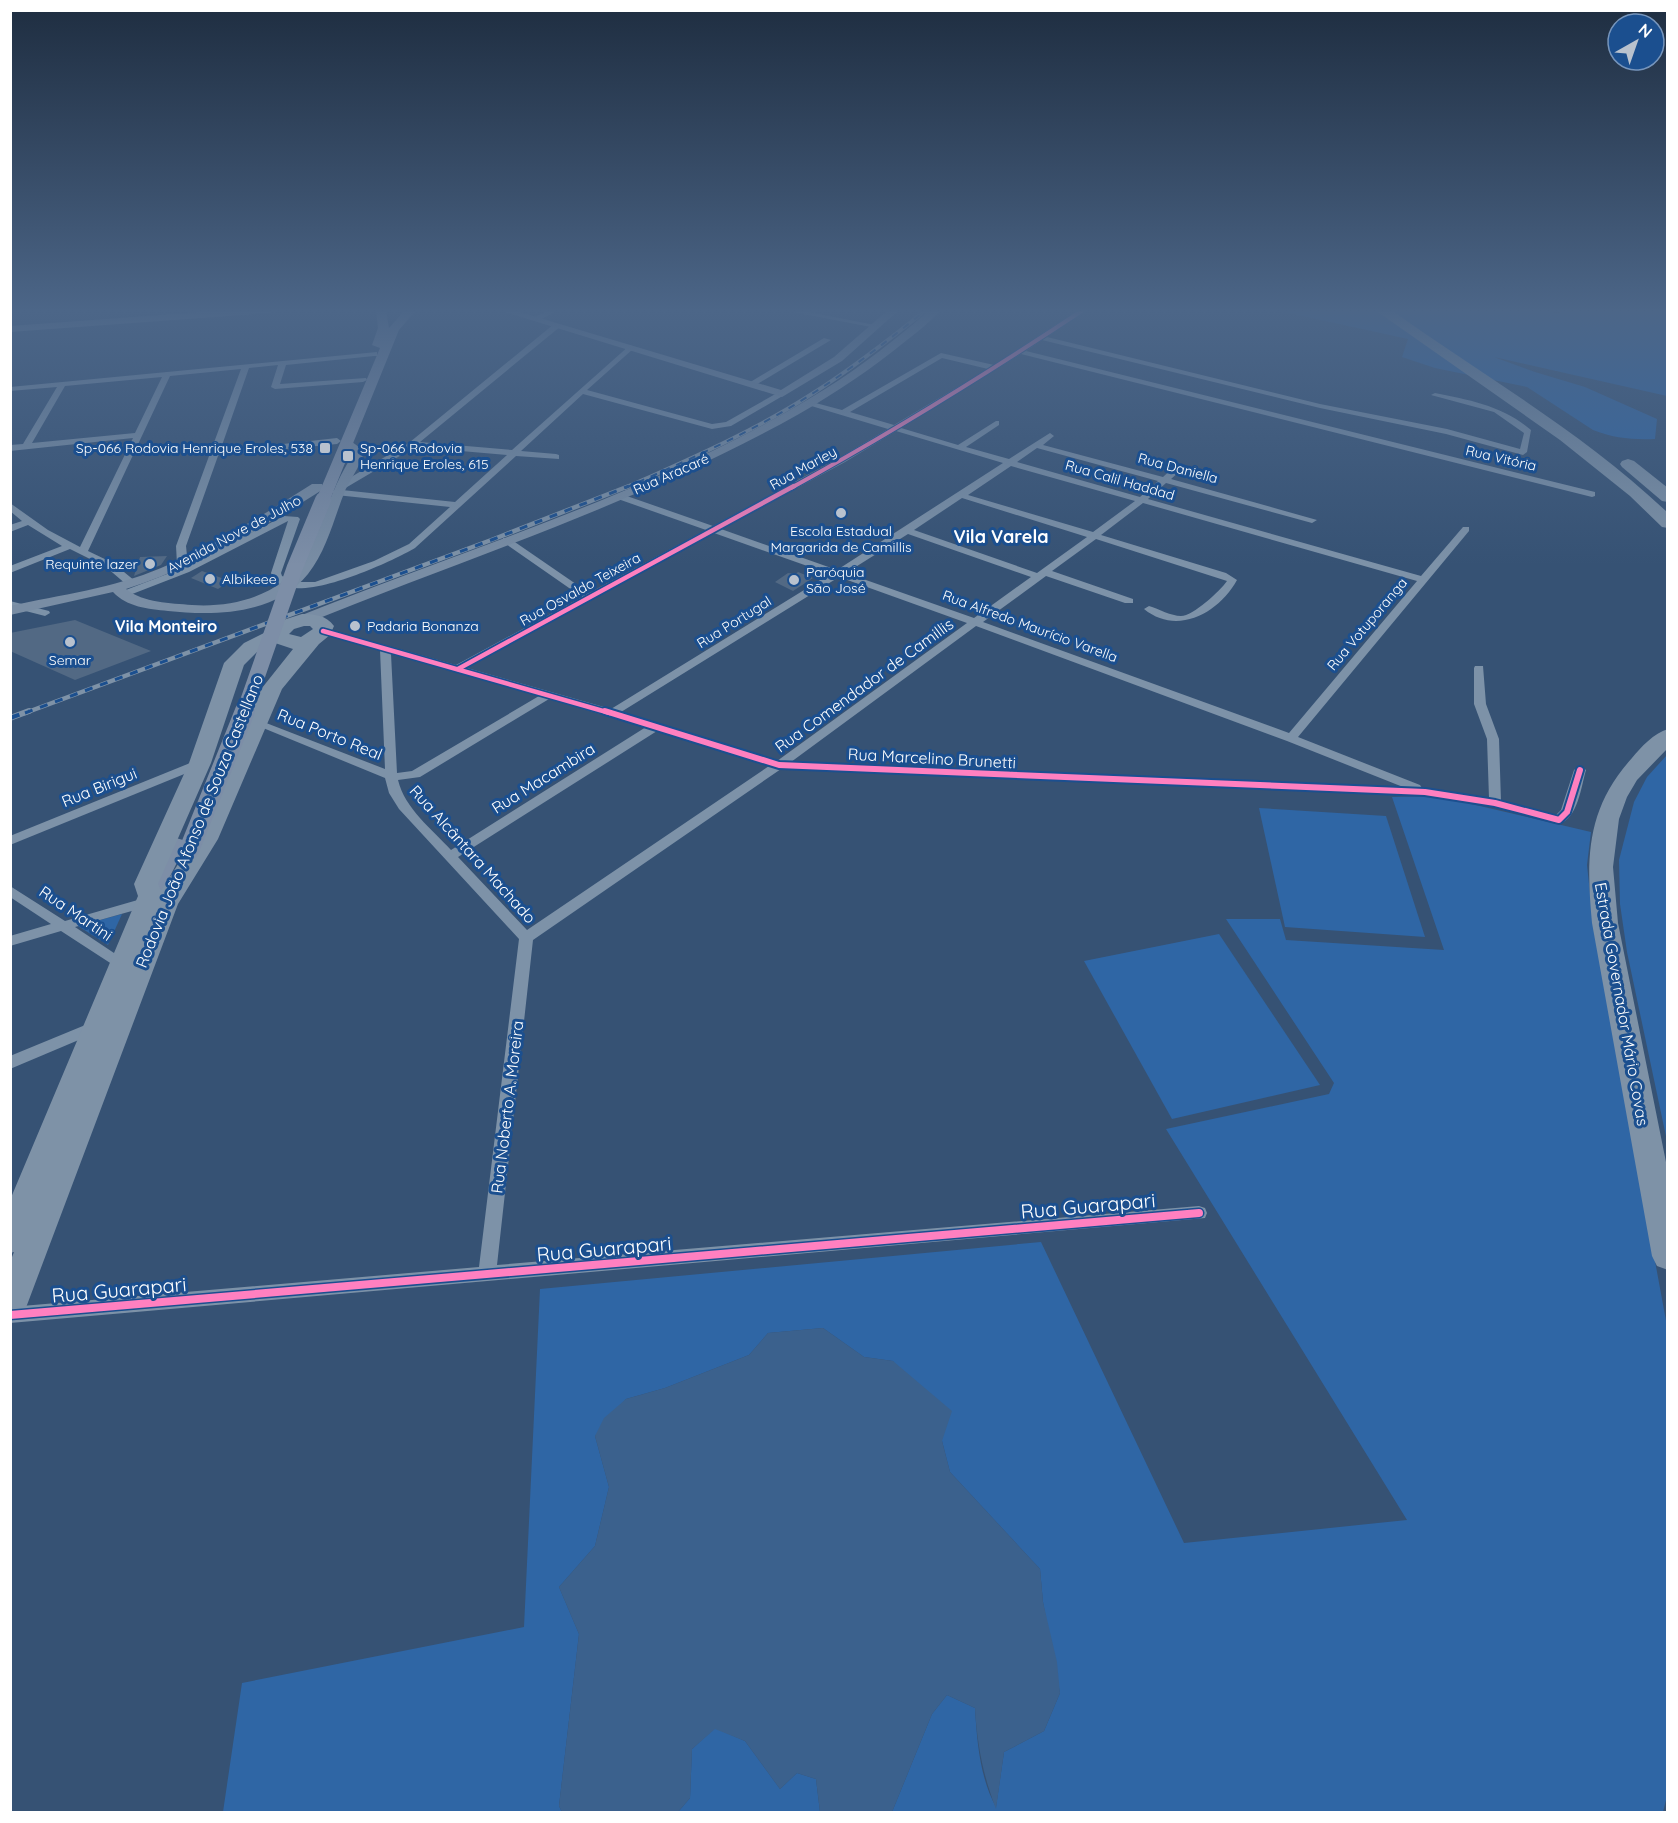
<svg xmlns="http://www.w3.org/2000/svg" width="1678" height="1823" font-family="Quicksand,sans-serif">
<rect width="100%" height="100%" fill="#365274"/>
<g fill="#2f66a5">
<path d="M1275 310H1547L1557 314 1568 310H1667V396L1494 357 1535 372 1585 387 1657 419 1655 439C1633 440 1613 438 1593 430L1527 387 1435 368 1402 357 1408 339Z"/>
<polygon points="1667,755 1667,1141 1627,952 1620,904 1619,860 1634,802 1647,777"/>
<path d="M1437 796 1591 832 1587 865 1594 931 1667 1326 1668 1792 1663 1812H892L932 1714 947 1695 975 1708C977 1742 980 1778 996 1807L1004 1752 1044 1731 1060 1693 1043 1602 1040 1569 950 1472 942 1441 893 1361 864 1357 823 1328 768 1333 749 1355 665 1388 626 1399 595 1436 609 1487 595 1546 559 1587 579 1634 559 1806 562 1812H223L242 1683 524 1627 540 1289 1041 1242 1184 1543 1407 1520 1166 1129 1329 1094 1334 1083 1226 919H1280L1286 940 1444 950 1392 797Z"/>
<polygon points="1259,808 1386,816 1425,937 1285,927"/>
<polygon points="122,914 108,945 78,926"/>
<polygon points="1219,934 1320,1085 1172,1119 1084,961"/>
<polygon points="715,1728 745,1741 780,1789 797,1773 816,1779 820,1812 678,1812 690,1798 692,1749"/>
</g>
<path fill="#3b618d" d="M823 1328 864 1357 893 1361 952 1411 942 1441 950 1472 1040 1569 1043 1602 1057 1662 1060 1693 1044 1731 1004 1752 996 1809C983 1775 977 1744 975 1708L947 1695 932 1714 892 1812H820L816 1779 797 1773 780 1789 745 1741 715 1729 692 1749 690 1798 678 1812H562L559 1806 579 1634 559 1587 595 1546 609 1487 595 1436 604 1418 626 1399 665 1388 749 1355 768 1333Z"/>
<g fill="#526984">
<polygon points="167,556 161,565 134,576 140,557"/>
<polygon points="202,571 230,581 218,589 191,578"/>
<polygon points="798,572 813,578 793,591 775,582 788,573 796,574"/>
<polygon points="75,620 151,651 75,680 10,651 10,633"/>
</g>
<g fill="none" stroke-linecap="round" stroke-linejoin="round">
<g fill="#7d92a8" fill-rule="evenodd">
<polygon points="549,310 558,310 538,321 531,319"/>
<polygon points="783,310 798,310 880,326 876,328"/>
<path d="M1078 310H1087L1047 337 1320 404 1447 429 1520 449 1524 433 1494 412 1431 395 1435 393C1470 400 1503 406 1531 430L1527 452 1523 455 1446 434 1320 408 1042 340 1026 351 1595 492V496L1592 497 1021 354 901 428 958 445 996 421H999V425L966 447 1009 459 1050 433 1054 436 1043 445 1163 477 1175 466H1181V470L1171 479 1317 520 1312 523 1166 483 1148 499 1421 576 1463 527H1469V531L1298 737 1420 785 1422 788 1489 798 1487 739 1474 704V668L1475 666H1483L1486 704 1499 739 1501 801 1556 815 1561 810 1574 770 1580 766 1586 770C1581 787 1578 818 1559 824L1495 807 1425 796 781 769 533 940 497 1265 1199 1206 1205 1208 1207 1213 1205 1218 10 1323V1307L479 1267 519 939 399 809 389 793 385 778 251 723 257 720 261 721 385 769 380 650 319 633V629H327L456 665 582 597 503 542V538H509L589 593 706 530 618 499V495H624L713 526 839 458 888 429 808 405V401L842 410 941 353 994 365ZM942 358 988 369 894 425 850 412ZM896 431 1003 463 837 570 721 529 845 462ZM1037 448 1158 481 1140 497 1017 462ZM1011 466 1135 501 1093 532 968 495ZM962 498 1087 537 1037 573 914 530ZM1143 503 1417 581 1289 733 983 622 1046 576 1125 603H1133V599L1052 571 1096 539 1227 581C1220 591 1193 616 1181 616 1171 616 1159 609 1149 606L1144 609C1177 636 1219 613 1237 580L1226 573 1101 535ZM714 533 830 574 611 709 467 668ZM908 534 1031 577 974 618 846 573ZM839 577 967 623 777 761 621 712ZM976 626 1287 741 1403 787 791 762ZM391 654 539 696 412 771 397 773ZM549 699 646 727 451 850C432 829 405 809 398 780L420 777ZM657 731 769 766 527 930 458 857Z"/>
<path d="M554 324 561 326 420 442 512 450 630 345 634 347 633 349 587 390 712 424 726 422 779 392 786 394 731 426 712 429 583 394 521 451 556 454 559 455V459L516 456 415 548C393 561 283 614 271 573L288 521 189 572 122 598 117 595 118 593 180 569 177 564 176 546 241 369 170 376 88 551 113 563 135 581V585H127L106 567 70 549 10 573V566L62 546 28 525 10 532V525L22 521 10 511V503L48 530 80 547 133 438 10 451V445L23 444 57 387 10 391V387L377 352V356H374L286 365 280 384 366 378 367 380 363 382 275 389 271 387 278 365 249 368 220 451 337 438 341 441 337 444 218 456 186 546 188 565 284 516 298 517 300 519 281 573 282 576 295 582H315L374 561 409 544 450 507 336 495 332 492 336 489V486L410 442ZM162 377 135 433 32 443 65 386ZM415 447 507 455 455 502 342 490Z"/>
<polygon points="824,338 831,340 754,386 747,384"/>
<polygon points="10,601 49,611 50,613 45,616 10,607"/>
<polygon points="200,759 206,763 204,766 10,845 10,836"/>
<polygon points="10,886 65,921 148,897 155,902 153,905 75,927 126,961 128,965 126,969 121,970 61,931 10,946 10,936 51,924 10,897"/>
<polygon points="95,1021 100,1023 102,1027 100,1031 10,1069 10,1056"/>
</g>
<g fill="#798da4" fill-rule="evenodd">
<polygon points="229,310 274,310 269,313 10,332 10,326"/>
<polygon points="498,310 513,310 781,390 834,357 888,310 899,310 842,361 782,397"/>
<path d="M930 310H941C931 321 919 331 907 340 873 368 837 392 799 414 643 502 472 556 307 623L302 624 295 620 297 617C474 545 662 491 825 389 862 366 897 338 930 310Z"/>
<path d="M348 439 363 450C366 457 349 482 345 491 334 518 327 550 308 574 275 615 215 616 168 611 148 609 127 607 113 592L10 615V606C60 595 114 588 161 568 213 545 264 515 312 484H322L323 487 322 490C260 530 196 566 126 589 144 603 170 603 192 605 234 608 283 595 305 556 323 524 331 488 352 456L353 454 342 443Z"/>
</g>
<g fill="#7d8ea7" fill-rule="evenodd">
<polygon points="376,310 386,310 389,328 405,310 416,310 399,330 330,500 323,504 318,503 316,500 380,348 372,345 378,328"/>
<polygon points="176,838 183,840 186,845 163,890 160,895 153,897 146,895 143,890 166,845 169,840"/>
</g>
<g fill="#7e92a7" fill-rule="evenodd">
<path d="M1375 310H1391C1484 376 1584 433 1668 513V528L1662 527 1630 496 1560 440Z"/>
<polygon points="1628,459 1634,461 1668,488 1668,502 1662,501 1622,467 1620,464 1622,461"/>
<path d="M302 614C314 614 326 615 334 626L330 635 319 644 282 689 218 839 178 904 27 1305 22 1316 10 1320V1262L14 1252 10 1253V1200L138 896 134 884 189 763 224 663 244 643 272 629 280 621ZM304 626H310L313 629 301 637 289 634 294 629ZM275 643 293 649 262 688 194 839 161 891 158 884 211 763 244 665 258 651Z"/>
<path d="M1668 729V748L1637 780 1627 797 1619 819 1613 867 1618 923 1668 1172V1270L1657 1266 1652 1256 1592 923C1586 858 1586 809 1632 758 1641 747 1654 733 1668 729Z"/>
</g>
<g stroke="#7e92a7" stroke-width="4">
<path id="rail-far2" d="M625 488C690 459 755 431 815 392 854 367 890 339 926 310"/>
</g>
<g stroke="#7e92a7" stroke-width="4.5">
<polyline id="rail-far1" points="25,713 494,539 629,486"/>
</g>
<g stroke="#7e92a7" stroke-width="6">
<polyline id="rail" points="10,718 29,711"/>
</g>
<use href="#rail-far2" stroke="#1b4f8f" stroke-width="2" stroke-dasharray="7" stroke-linecap="butt"/>
<use href="#rail-far1" stroke="#1b4f8f" stroke-width="3" stroke-dasharray="8" stroke-linecap="butt"/>
<use href="#rail" stroke="#1b4f8f" stroke-width="4" stroke-dasharray="10" stroke-linecap="butt"/>
<polyline stroke="#7d8ea7" stroke-width="16" points="244,713 295,567 323,500"/>
<polyline stroke="#7d8ea7" stroke-width="20" points="189,850 245,711"/>
<g stroke="#1b4f8f" stroke-width="6">
<path id="cycleway-far3" d="M791 488C891 433 988 373 1083 310"/>
</g>
<g stroke="#1b4f8f" stroke-width="8">
<g id="cycleway-far2">
<polyline points="323,631 610,713"/>
<polyline points="458,669 794,486"/>
</g>
</g>
<g stroke="#1b4f8f" stroke-width="10">
<polyline id="cycleway-far1" points="605,711 779,765 1425,792 1495,803 1559,820 1567,812 1580,770"/>
</g>
<g stroke="#1b4f8f" stroke-width="11">
<polyline id="cycleway" points="10,1315 1199,1213"/>
</g>
<use href="#cycleway-far3" stroke="#ff80c0" stroke-width="4"/>
<use href="#cycleway-far2" stroke="#ff80c0" stroke-width="4.5"/>
<use href="#cycleway-far1" stroke="#ff80c0" stroke-width="6"/>
<use href="#cycleway" stroke="#ff80c0" stroke-width="8"/>
</g>
<linearGradient id="sky" x2="0" y2="1"><stop stop-color="#1e2d40"/><stop offset="0.55" stop-color="#4c6688"/><stop offset="1" stop-color="#4c6688" stop-opacity="0"/></linearGradient>
<rect width="1678" height="565" fill="url(#sky)"/>
<g fill="#b9c2ce" stroke="#1b4f8f" stroke-width="2">
<rect x="319" y="442" width="12" height="12" rx="3"/>
<rect x="342" y="450" width="12" height="12" rx="3"/>
<circle cx="841" cy="513" r="6"/>
<circle cx="150" cy="564" r="6"/>
<circle cx="210" cy="579" r="6"/>
<circle cx="794" cy="580" r="6"/>
<circle cx="355" cy="626" r="6"/>
<circle cx="70" cy="642" r="6"/>
</g>
<g text-anchor="middle" stroke-width="6" stroke-linejoin="round" paint-order="stroke">
<g font-size="14" fill="#fff" stroke="#1b4f8f" text-anchor="start">
<text x="313" y="453" text-anchor="end">Sp-066 Rodovia Henrique Eroles, 538</text>
<text x="360" y="453">Sp-066 Rodovia<tspan x="360" dy="16">Henrique Eroles, 615</tspan></text>
<text x="841" y="536" text-anchor="middle">Escola Estadual<tspan x="841" dy="16">Margarida de Camillis</tspan></text>
<text x="138" y="569" text-anchor="end">Requinte lazer</text>
<text x="806" y="577">Paróquia<tspan x="806" dy="16">São José</tspan></text>
<text x="222" y="584">Albikeee</text>
<text x="367" y="631">Padaria Bonanza</text>
<text x="70" y="665" text-anchor="middle">Semar</text>
</g>
<g font-size="14" fill="#fff" stroke="#1b4f8f">
<text transform="translate(1501 458) rotate(13)" y="5">Rua Vitória</text>
<text transform="translate(803 468) rotate(-29)" y="5">Rua Marley</text>
<text transform="translate(1178 468) rotate(15)" y="5">Rua Daniella</text>
<text transform="translate(671 474) rotate(-24)" y="5">Rua Aracaré</text>
<text transform="translate(1120 480) rotate(16)" y="5">Rua Calil Haddad</text>
<text transform="translate(234 534) rotate(-28)" y="5">Avenida Nove de Julho</text>
<text transform="translate(580 589) rotate(-29)" y="5">Rua Osvaldo Teixeira</text>
<text transform="translate(734 622) rotate(-32)" y="5">Rua Portugal</text>
<text transform="translate(1367 624) rotate(-50)" y="5">Rua Votuporanga</text>
<text transform="translate(1030 626) rotate(20)" y="5">Rua Alfredo Maurício Varella</text>
</g>
<g font-size="16" font-weight="bold" fill="#fff" stroke="#1b4f8f">
<text x="166" y="632">Vila Monteiro</text>
</g>
<g font-size="16" fill="#fff" stroke="#1b4f8f">
<text transform="translate(864 685) rotate(-36)" y="6">Rua Comendador de Camillis</text>
<text transform="translate(330 734) rotate(22)" y="6">Rua Porto Real</text>
<text transform="translate(932 758) rotate(3)" y="6">Rua Marcelino Brunetti</text>
<text transform="translate(543 778) rotate(-32)" y="6">Rua Macambira</text>
<text transform="translate(99 787) rotate(-22)" y="6">Rua Birigui</text>
<text transform="translate(199 821) rotate(-68)" y="6">Rodovia João Afonso de Souza Castellano</text>
<text transform="translate(473 854) rotate(48)" y="6">Rua Alcântara Machado</text>
<text transform="translate(76 913) rotate(34)" y="6">Rua Martini</text>
<text transform="translate(1622 1004) rotate(80)" y="6">Estrada Governador Mário Covas</text>
<text transform="translate(507 1107) rotate(-83)" y="6">Rua Noberto A. Moreira</text>
</g>
<g font-size="18" font-weight="bold" fill="#fff" stroke="#1b4f8f">
<text x="1001" y="543">Vila Varela</text>
</g>
<g font-size="20" fill="#fff" stroke="#1b4f8f">
<text transform="translate(1088 1206) rotate(-5)" y="7">Rua Guarapari</text>
<text transform="translate(604 1249) rotate(-5)" y="7">Rua Guarapari</text>
<text transform="translate(119 1290) rotate(-5)" y="7">Rua Guarapari</text>
</g>
</g>
<rect width="1678" height="1823" fill="none" stroke="#ffffff" stroke-width="24"/>
<g transform="translate(1636 42) rotate(40)"><circle r="28" fill="#1b4f8f" stroke="#7695bc" stroke-width="1.5"/>
<path d="M0-4.5L10 22L0 15L-10 22Z" fill="#b9c2ce"/>
<text y="-9" font-size="16" font-weight="bold" text-anchor="middle" fill="#ffffff">N</text>
</g>
</svg>
